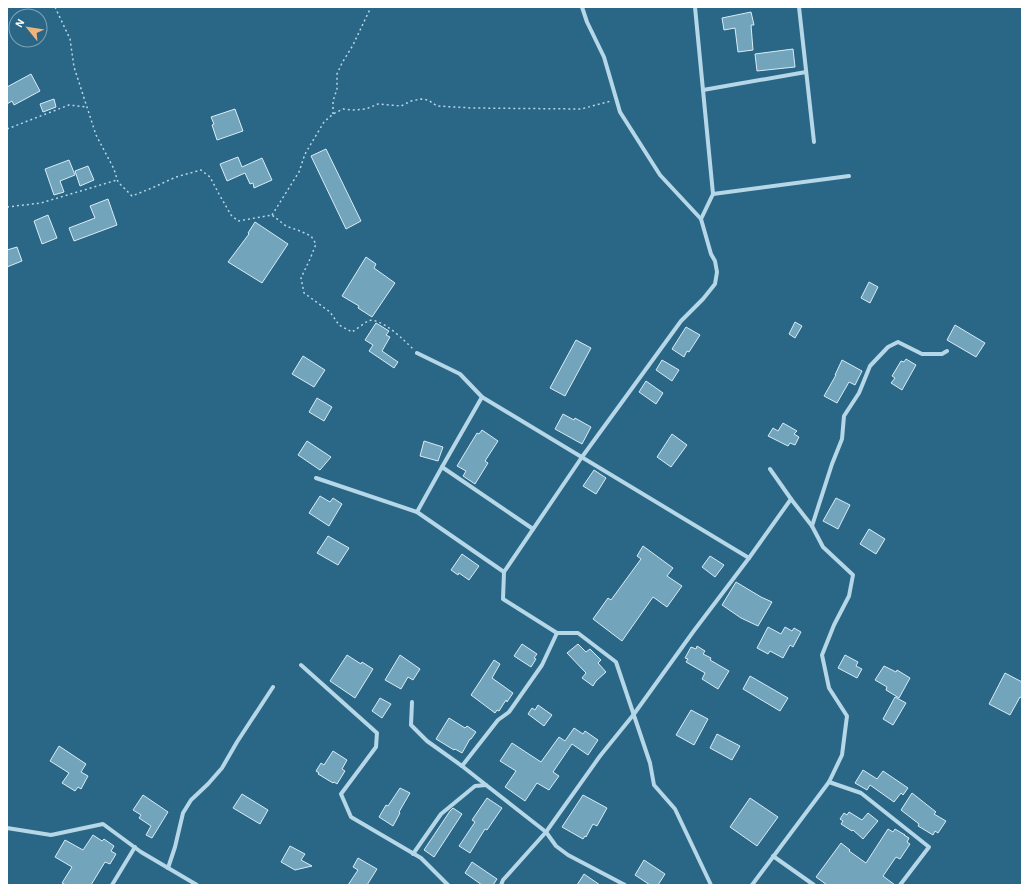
<svg xmlns="http://www.w3.org/2000/svg" width="1029" height="892" font-family="'Alegreya Sans',sans-serif">
<rect width="100%" height="100%" fill="#2a6685"/>
<g fill="#72a4bb" stroke="#d8ecf6">
<polygon points="751,12 754,25 751,25 753,50 738,52 735,28 724,30 722,18"/>
<polygon points="793,49 795,67 757,71 755,54"/>
<polygon points="31,74 40,91 14,105 12,101 7,104 7,87"/>
<polygon points="54,99 56,107 43,112 40,104"/>
<polygon points="235,109 243,131 217,140 212,125 214,124 211,117"/>
<polygon points="326,149 361,221 346,229 311,156"/>
<polygon points="238,157 242,167 262,158 272,180 254,188 253,183 250,184 245,173 227,181 220,164"/>
<polygon points="69,160 75,175 60,181 64,192 54,195 45,169"/>
<polygon points="88,166 94,180 80,186 75,171"/>
<polygon points="108,199 117,225 74,241 69,228 95,218 90,206"/>
<polygon points="48,215 57,238 42,244 34,221"/>
<polygon points="255,222 288,244 262,283 228,262 249,234 248,233"/>
<polygon points="17,247 22,261 7,267 7,250"/>
<polygon points="366,257 376,264 374,268 395,283 372,317 358,308 359,306 342,296"/>
<polygon points="869,282 878,287 870,303 861,298"/>
<polygon points="795,322 802,326 795,338 789,334"/>
<polygon points="376,323 389,331 386,335 390,337 382,351 398,362 394,368 369,351 373,345 365,340"/>
<polygon points="955,325 985,343 976,357 947,340"/>
<polygon points="686,327 700,335 689,352 687,351 684,357 672,349"/>
<polygon points="576,340 591,348 565,396 550,388"/>
<polygon points="303,356 325,370 314,387 292,374"/>
<polygon points="906,359 916,365 902,390 891,383 895,378 892,376 901,361 904,362"/>
<polygon points="662,360 679,370 672,381 656,370"/>
<polygon points="842,360 862,371 855,385 849,382 837,403 824,396 836,375 835,375"/>
<polygon points="646,381 663,393 656,404 639,392"/>
<polygon points="317,398 332,407 324,421 309,412"/>
<polygon points="563,414 574,420 575,418 591,427 582,444 555,429"/>
<polygon points="783,423 797,431 794,434 799,437 795,445 790,443 788,446 768,436 773,428 778,431"/>
<polygon points="482,430 498,441 485,461 488,463 475,484 463,476 466,471 457,466 477,433 479,434"/>
<polygon points="672,434 687,445 671,467 657,457"/>
<polygon points="307,441 331,457 320,470 298,455"/>
<polygon points="424,441 443,447 438,461 420,456"/>
<polygon points="594,470 606,478 596,494 583,486"/>
<polygon points="320,496 330,502 333,498 342,504 329,526 309,513"/>
<polygon points="836,498 850,505 838,529 823,521"/>
<polygon points="869,529 885,539 876,554 860,544"/>
<polygon points="328,536 349,548 338,565 317,553"/>
<polygon points="643,546 673,568 667,576 682,586 667,607 653,597 622,641 593,619 608,598 611,600 641,559 637,556"/>
<polygon points="462,554 479,566 469,580 459,573 458,575 451,570"/>
<polygon points="710,556 724,565 715,577 702,567"/>
<polygon points="736,582 761,597 772,602 758,626 741,618 722,605"/>
<polygon points="768,627 781,634 785,627 792,631 794,628 801,632 793,647 790,645 783,658 770,651 768,654 757,648"/>
<polygon points="522,644 537,654 534,658 536,659 531,667 514,656"/>
<polygon points="578,644 586,652 590,649 601,660 598,663 606,672 596,681 593,686 582,678 586,673 567,653"/>
<polygon points="697,646 705,651 703,654 711,658 710,660 729,671 718,689 702,679 705,673 686,662 688,659 685,658 691,647 696,649"/>
<polygon points="347,655 361,664 362,662 373,669 355,698 330,681"/>
<polygon points="400,655 420,669 413,680 408,677 401,689 385,680"/>
<polygon points="845,655 858,662 856,666 862,669 857,678 838,668"/>
<polygon points="494,660 500,664 492,678 513,693 507,702 506,700 499,711 497,710 495,713 471,695"/>
<polygon points="884,666 896,672 897,670 910,678 899,698 886,690 887,687 875,680"/>
<polygon points="1005,673 1022,682 1022,698 1020,697 1010,715 989,704"/>
<polygon points="750,676 788,698 780,711 743,689"/>
<polygon points="895,697 906,703 893,725 883,719"/>
<polygon points="380,698 391,704 382,718 372,711"/>
<polygon points="538,705 552,715 544,726 528,714 532,708 535,710"/>
<polygon points="691,710 708,719 694,745 676,735"/>
<polygon points="449,718 465,728 467,726 476,732 471,739 470,739 462,753 455,749 454,750 436,739"/>
<polygon points="574,728 583,734 585,731 598,740 588,755 572,744 553,772 559,776 549,790 537,783 525,801 505,787 516,771 500,761 512,743 541,762 559,737 565,741"/>
<polygon points="717,734 740,746 732,760 710,748"/>
<polygon points="59,746 86,764 81,772 88,776 81,789 78,787 75,791 62,783 69,773 50,761"/>
<polygon points="333,751 347,760 342,769 345,771 337,784 334,782 333,783 318,774 319,773 316,771 321,763 324,765"/>
<polygon points="863,770 877,779 883,771 908,788 903,795 901,793 894,802 870,785 867,790 855,783"/>
<polygon points="400,788 410,793 399,812 400,813 393,826 379,817 386,805 388,806"/>
<polygon points="912,793 936,812 934,814 946,821 938,833 935,831 933,835 918,826 919,824 901,810"/>
<polygon points="242,794 268,810 260,824 233,808"/>
<polygon points="143,795 168,812 152,838 146,835 151,826 139,818 141,815 133,810"/>
<polygon points="583,795 607,808 597,826 593,824 586,837 585,836 583,839 562,827"/>
<polygon points="487,798 502,808 487,830 485,829 470,853 459,846 475,822 472,820"/>
<polygon points="750,798 778,817 757,846 730,827"/>
<polygon points="453,808 462,814 434,857 424,850 450,811"/>
<polygon points="849,812 862,820 868,813 878,821 863,839 853,830 852,831 841,824 843,821 840,819 844,813 847,815"/>
<polygon points="888,829 893,832 895,829 905,835 904,835 909,838 907,842 910,844 900,859 896,857 883,876 895,885 827,885 816,877 841,843 850,850 849,851 866,863"/>
<polygon points="93,835 102,841 104,839 114,846 111,851 116,854 110,864 105,862 91,885 66,885 62,883 72,867 55,857 65,840 83,850"/>
<polygon points="290,846 305,854 301,860 312,866 295,870 281,862"/>
<polygon points="358,858 377,869 367,885 348,885 358,870 353,867"/>
<polygon points="644,860 665,874 658,885 650,885 635,875"/>
<polygon points="472,862 497,879 493,885 482,885 465,873"/>
<polygon points="584,874 600,885 577,885"/>
</g>
<g fill="none" stroke-linecap="round" stroke-linejoin="round">
<g stroke="#b5d7e7" stroke-width="1.5" stroke-dasharray="2 3" stroke-linecap="butt">
<path d="M55 7 70 39 74 67 96 135 114 169 118 182 132 196 152 188 176 177 201 170 210 177 219 194 231 215 238 221 272 215 286 226 300 231 311 236 316 244 310 259 301 278 304 293 330 312 339 325 352 332C357 329 363 324 368 321 380 316 405 341 413 349"/>
<polyline points="333,114 333,101 337,89 337,74 342,63 353,45 371,7"/>
<polyline points="7,129 69,105 87,107"/>
<polyline points="7,207 41,203 117,180"/>
<polyline points="272,215 299,172 305,154 324,122 333,114 343,109 353,110 366,109 378,104 401,106 411,101 421,99 428,100 437,106 472,108 581,109 611,101"/>
</g>
<g stroke="#b5d7e7" stroke-width="4">
<polyline points="582,7 587,22 604,57 620,112 660,175 701,219"/>
<polyline points="695,7 713,194 701,219 711,254 715,261 717,272 715,284 703,299 681,321 582,457 504,572 503,599 557,633 578,633 616,662 650,763 654,785 675,809 711,885"/>
<polyline points="799,7 814,142"/>
<polyline points="703,90 806,72"/>
<polyline points="713,194 849,176"/>
<polyline points="417,353 460,374 482,397 749,558"/>
<polyline points="442,467 533,529"/>
<polyline points="316,478 417,512 504,572"/>
<polyline points="417,512 442,467 482,397"/>
<polyline points="812,526 832,464 842,439 844,416 859,393 870,366 888,347 898,342 922,354 942,354 947,351"/>
<polyline points="301,665 377,733 376,747 341,794 351,817 421,858 448,885"/>
<polyline points="412,702 411,725 427,741 462,766"/>
<polyline points="829,782 861,793 929,847 900,885"/>
<polyline points="486,785 462,766 498,720 509,712 542,665 557,633"/>
<polyline points="7,828 51,835 103,824 141,852 197,885"/>
<polyline points="413,854 441,814 475,786 486,785 546,832 556,846 568,855 625,885"/>
<polyline points="773,856 814,885"/>
<polyline points="168,868 175,847 183,813 191,800 208,784 222,768 237,742 273,687"/>
<polyline points="112,885 135,847"/>
<polyline points="501,885 503,880 546,832 600,756 634,714 693,632 749,558 791,499"/>
<polyline points="752,885 829,782 842,755 847,716 829,688 822,655 834,625 849,596 853,575 823,547 812,526 791,499 770,469"/>
</g>
</g>
<rect width="1029" height="892" fill="none" stroke="#ffffff" stroke-width="16"/>
<g transform="translate(28 28) rotate(300)"><circle r="19" fill="#2a6685" stroke="#7fa3b6"/>
<path d="M0-3L7 15L0 10L-7 15Z" fill="#eeb47c"/>
<text y="-6" font-size="11" font-weight="bold" text-anchor="middle" fill="#ffffff">N</text>
</g>
</svg>
